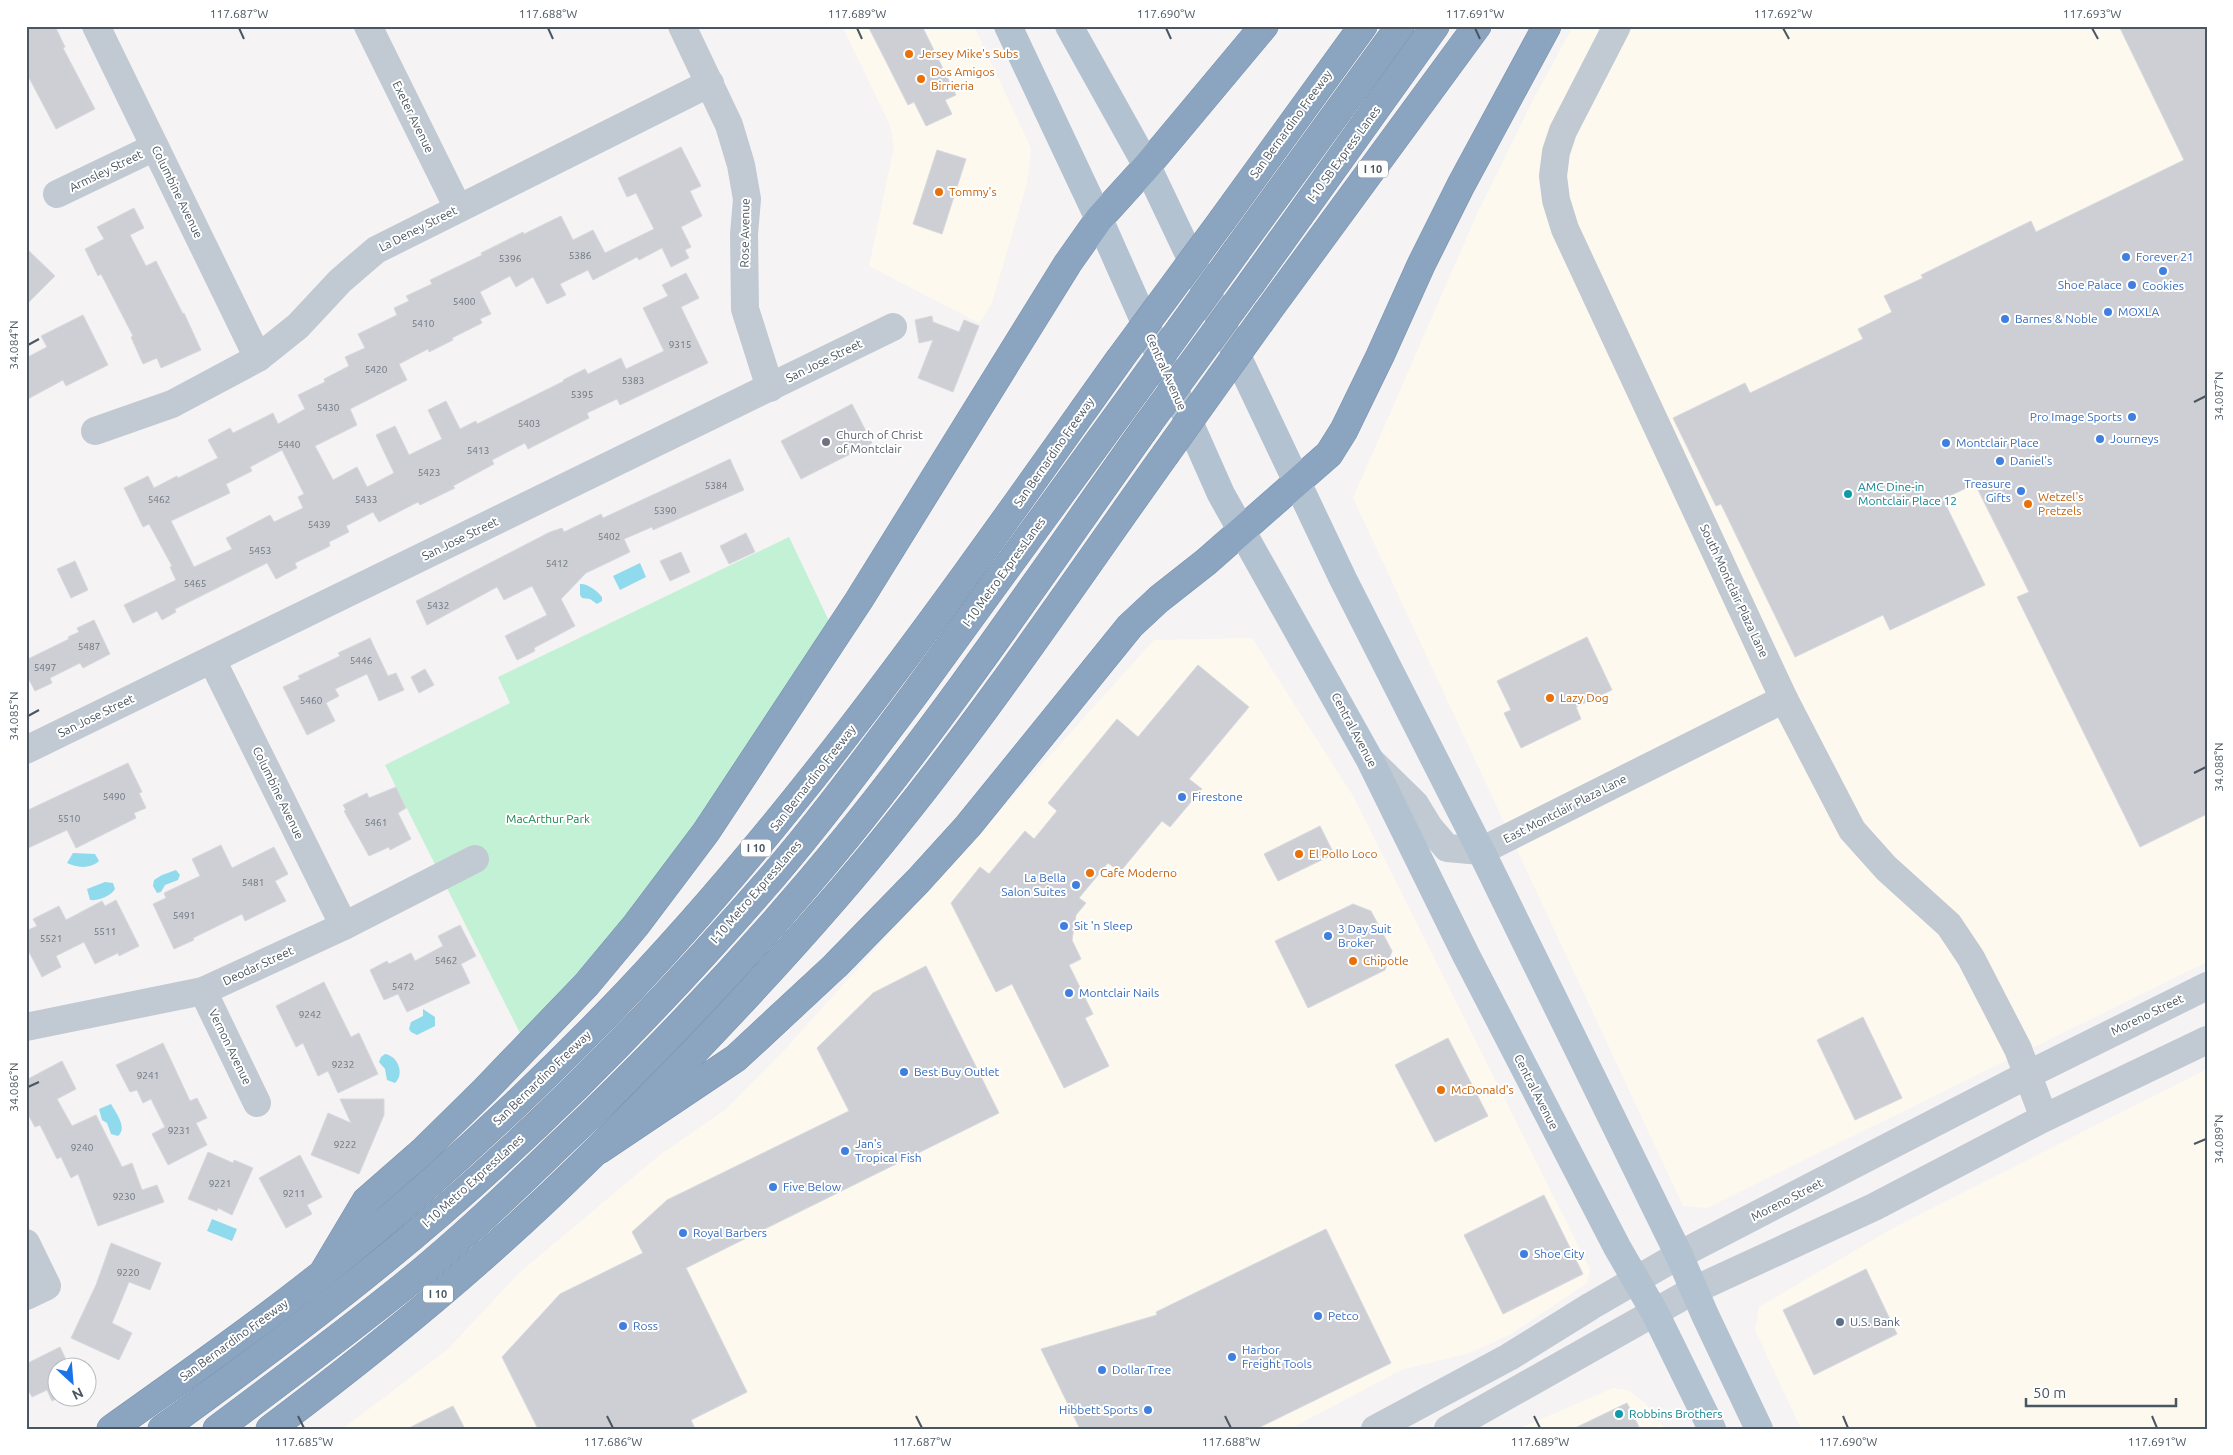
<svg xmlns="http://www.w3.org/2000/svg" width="2233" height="1455" font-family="Ubuntu,sans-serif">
<rect width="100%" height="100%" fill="#f5f3f3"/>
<g fill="#fdf9ef">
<polygon points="842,26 974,26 1031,148 1027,183 992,303 979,323 869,266 894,147 890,125"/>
<polygon points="1573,26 2207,26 2207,962 1707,1208 1683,1206 1353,498 1476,216 1533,100"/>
<polygon points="1252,638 1353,796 1590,1269 1587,1283 1511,1334 1470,1353 1401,1370 1290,1429 342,1429 447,1350 520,1272 661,1154 725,1110 787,1047 1154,640"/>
<polygon points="2207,1069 2207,1429 1801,1429 1755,1330 1759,1307 1893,1228"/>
<polygon points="1613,1388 1628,1390 1645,1403 1665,1429 1518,1429"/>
</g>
<polygon fill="#c3f1d5" points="789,537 830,623 691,833 617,927 522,1037 385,765 510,703 498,677"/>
<g fill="#90daee">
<polygon points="640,563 646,577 620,590 613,576"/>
<path d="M580 584C587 583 598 591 602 597V601L597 604 590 599 582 598 580 595Z"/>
<path d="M73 853 95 854 99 861C90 869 77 868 67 863Z"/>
<polygon points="176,870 180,875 178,880 165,885 161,892 157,893 153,886 154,880 162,875"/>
<path d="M105 882 113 883 115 889C111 896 98 901 90 900L87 889Z"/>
<polygon points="423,1009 435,1017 435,1026 417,1035 411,1032 409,1029 411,1022 423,1016"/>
<path d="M385 1054C398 1056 405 1074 395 1083L387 1080 385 1069 379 1062 381 1057Z"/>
<path d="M111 1104C116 1113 128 1128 118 1136L111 1134 107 1123 102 1120 99 1109Z"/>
<polygon points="212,1219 237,1229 232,1241 207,1231"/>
</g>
<g fill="#cdcfd5" stroke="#d7d9de" fill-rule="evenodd">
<polygon points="26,26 55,26 65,47 63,48 95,109 56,129 26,72"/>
<polygon points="868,26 922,26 956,95 945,100 952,114 926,126 914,102 908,105"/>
<polygon points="2119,26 2207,26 2207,814 2140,847 2017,597 2029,592 1975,484 1943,499 1985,585 1890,630 1883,615 1795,657 1721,504 1716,506 1673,418 1745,383 1750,393 1863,339 1858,329 1892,312 1884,296 1923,278 1921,275 2031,221 2036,232 2184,160"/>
<path d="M681 147 701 186 690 191 702 216 681 227 691 247 685 250 689 258 671 267 662 248 639 260 637 257 593 280 588 270 560 284 566 295 547 304 533 277 516 287 510 276 480 292 491 314 480 319 482 323 452 338 453 340 429 352 428 349 399 364 407 380 350 409 357 425 315 446 333 480 357 467 367 487 394 473 376 435 395 426 409 455 442 439 428 410 446 401 460 429 476 421 477 424 564 381 563 380 585 369 588 374 621 358 626 369 664 351 643 308 668 296 662 285 686 273 699 298 681 307 708 363 620 405 617 399 587 413 589 418 528 449 525 443 492 460 494 464 453 486 455 488 420 505 418 502 379 522 373 512 346 526 349 532 329 542 330 546 295 563 297 568 276 579 267 563 175 609 176 612 162 620 157 611 133 623 124 605 176 580 170 567 172 566 149 524 143 527 124 488 148 476 154 488 177 476 178 478 218 458 208 440 230 428 233 433 273 413 278 424 305 409 298 395 325 382 324 379 349 366 345 357 365 348 358 334 397 315 394 308 409 301 406 296 432 284 430 280 482 255 481 253 523 232 524 234 561 216 573 240 593 230 605 253 654 229 636 193 627 197 618 178ZM282 450 304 494 298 497 303 508 274 522 270 515 226 538 232 549 194 567 171 521 230 493 226 484 252 471 250 467Z"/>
<polygon points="937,150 966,159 942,234 913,224"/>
<polygon points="134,208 144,228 130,235 146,266 156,261 183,314 184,313 201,350 161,368 157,358 143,364 131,337 133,336 101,274 98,276 85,249 104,239 97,227"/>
<polygon points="26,248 55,276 26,305"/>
<polygon points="83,315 108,365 66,386 63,380 26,400 26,358 47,347 41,336"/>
<polygon points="932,316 933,322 959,332 964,320 979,326 953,392 918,378 933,340 919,343 915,320"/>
<polygon points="852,404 872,443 801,479 781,441"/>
<polygon points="730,459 744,490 653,530 652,527 624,539 630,552 586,573 561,599 575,626 534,648 535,651 517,660 505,636 547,615 532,586 504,600 497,587 427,625 416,601 424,597 550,532 562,528 564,532 601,514 603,518"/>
<polygon points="746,533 755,552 729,564 720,546"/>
<polygon points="681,552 690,572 670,581 660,561"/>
<polygon points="75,561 88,590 71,598 57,569"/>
<polygon points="94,620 110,654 83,668 80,663 50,678 52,683 35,691 26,674 26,660 69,639 68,637 79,632 77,628"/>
<polygon points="1587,637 1612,690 1576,707 1581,719 1521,748 1504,713 1511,710 1497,681"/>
<polygon points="370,638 388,676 396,673 404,690 379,701 367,674 335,689 339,696 326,703 335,721 307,735 283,687 300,679 298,676 340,656 338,653"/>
<polygon points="1198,665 1249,707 1189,779 1202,789 1170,827 1162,821 1120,872 1108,863 1079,898 1086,903 1076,915 1072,940 1081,959 1069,965 1093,1014 1085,1018 1109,1066 1064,1088 1012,984 996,992 951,903 980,867 989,874 1025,831 1034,839 1057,811 1048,803 1117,719 1138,737"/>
<polygon points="425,669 434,685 419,693 411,677"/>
<polygon points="128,763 142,792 139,793 146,808 134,813 136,818 76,848 67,830 26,849 26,811"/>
<polygon points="396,787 406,808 398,813 411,839 390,850 389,847 369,856 344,811 346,810 343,805 367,793 369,798"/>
<polygon points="1320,826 1334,854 1278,881 1264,854"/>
<polygon points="221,845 232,868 274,847 288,874 275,881 286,901 245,921 242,914 193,938 194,940 174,949 153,904 166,898 164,893 200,876 192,859"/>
<polygon points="116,900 139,946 119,956 118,953 95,964 84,942 56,956 61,967 42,977 26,946 26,931 37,926 33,919 59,906 66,920 102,901 105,906"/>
<polygon points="1353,904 1371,911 1392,951 1385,970 1308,1008 1275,941"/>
<polygon points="460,925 476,956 461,964 470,983 407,1012 398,994 384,1000 370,970 387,961 389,964 411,953 415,961 443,946 438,936"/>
<polygon points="926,966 999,1113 686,1268 747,1392 691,1420 695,1429 538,1429 502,1357 560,1294 643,1253 632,1232 667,1200 849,1111 817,1048 873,993"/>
<polygon points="324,982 351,1037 359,1033 378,1074 338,1093 328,1071 318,1076 303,1043 296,1047 276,1006"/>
<polygon points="1863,1017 1902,1098 1855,1120 1817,1040"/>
<polygon points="1448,1038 1488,1116 1435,1142 1395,1065"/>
<polygon points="163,1043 190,1101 197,1098 207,1118 196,1123 207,1145 168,1165 152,1134 165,1127 151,1099 143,1103 137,1090 130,1092 116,1065"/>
<polygon points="62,1061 76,1089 57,1099 72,1126 96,1115 122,1167 132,1163 142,1190 157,1185 164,1202 98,1226 78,1174 71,1178 61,1157 57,1159 40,1125 35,1127 26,1111 26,1080"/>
<polygon points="340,1099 384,1099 384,1115 359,1174 311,1155 328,1113 351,1123"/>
<polygon points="208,1152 233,1163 234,1160 253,1168 232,1215 218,1208 217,1211 188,1199"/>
<polygon points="300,1155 322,1197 307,1205 312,1214 286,1228 259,1178"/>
<polygon points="1544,1195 1583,1274 1503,1314 1464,1235"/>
<polygon points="1326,1229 1391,1363 1256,1429 1080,1429 1041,1349 1157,1315 1156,1312"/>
<polygon points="111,1243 161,1263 150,1290 129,1282 112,1323 132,1333 119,1360 71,1338 96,1285"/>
<polygon points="1866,1269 1897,1334 1814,1375 1783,1310"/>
<polygon points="60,1347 70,1368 58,1368 58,1398 52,1401 47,1390 32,1397 26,1386 26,1364"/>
<polygon points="1627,1403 1640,1429 1573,1429"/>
<polygon points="453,1406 465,1429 407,1429"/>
</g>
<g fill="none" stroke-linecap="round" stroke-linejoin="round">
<g stroke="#7690ad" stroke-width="29">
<g id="highway">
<polyline points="1223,219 1363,26"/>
<polyline points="1237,250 1400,26"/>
<polyline points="1252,282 1435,26"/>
<polyline points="1268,311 1477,26"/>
<polyline points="599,1150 736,1058 835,966 918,881 968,826 1130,626 1159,599 1206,562 1329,454 1344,430 1380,356 1421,265 1461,185 1547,26"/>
<polyline points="323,1273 366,1201 422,1152 485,1090 586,985 636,925 706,832 859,600 1068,263 1099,219 1147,166 1264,26"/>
<path d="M111 1429C184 1377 257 1326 327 1270 425 1191 518 1105 606 1015 800 815 958 586 1119 360"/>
<path d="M162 1429C257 1360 351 1290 440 1213 559 1110 670 995 773 876 823 818 868 756 914 695 988 595 1061 494 1134 393"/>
<path d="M217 1429C280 1382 343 1335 404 1286 456 1244 505 1198 553 1151 657 1053 755 949 846 838 954 705 1049 563 1148 424"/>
<path d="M270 1429C350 1369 429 1306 503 1239 568 1181 628 1119 689 1057 762 981 833 904 898 822 993 704 1077 578 1165 455"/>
</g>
</g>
<g stroke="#c1cad2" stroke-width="28">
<polyline points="96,26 258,358"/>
<polyline points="368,26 458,208"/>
<polyline points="682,26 729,125 741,165 747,199 744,234 745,309 770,388"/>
<polyline points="1617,26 1563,131 1556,152 1553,176 1556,200 1565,229 1784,699 1852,830 1886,868 1949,925 1971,958 2018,1049 2044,1118"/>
<polyline points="57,194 155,147"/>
<polyline points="95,431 172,404 258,358 298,326 340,281 376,250 710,83"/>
<polyline points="212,660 344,926"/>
<polyline points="26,750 893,327"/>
<polyline points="1373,763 1415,804 1429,827 1447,848 1481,851 1784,699"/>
<polyline points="203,991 257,1103"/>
<polyline points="26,1027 203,991 344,926 475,859"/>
<polyline points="26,1243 47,1286 26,1296"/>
<polyline points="1375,1429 1509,1357 1591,1306 1679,1255 2029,1074 2207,986"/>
<polyline points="1448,1429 1694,1290 1874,1207 2044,1118 2207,1040"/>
</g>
<g stroke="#b3c2d1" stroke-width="28">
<polyline points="1008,26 1099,219 1221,494 1370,760 1466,955 1617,1247 1655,1313 1712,1429"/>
<polyline points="1069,26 1147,166 1343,579 1481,851 1679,1255 1705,1315 1759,1429"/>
</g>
<use href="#highway" stroke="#8ba5c1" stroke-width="28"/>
<g stroke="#7690ad" stroke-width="29" stroke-linecap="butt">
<g id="highway-bridge">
<polyline points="1119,360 1223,219"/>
<polyline points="1134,393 1237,250"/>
<polyline points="1148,424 1252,282"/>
<polyline points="1165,455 1268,311"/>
</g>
</g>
<use href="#highway-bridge" stroke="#8ba5c1" stroke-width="28"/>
</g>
<path fill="none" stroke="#4a5661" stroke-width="2" d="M239 28 244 39M548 28 553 39M857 28 862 39M1166 28 1171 39M1475 28 1480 39M1783 28 1789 39M2092 28 2098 39M28 345 39 339M2194 402 2206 396M28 716 39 710M2194 773 2206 767M28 1087 39 1082M2194 1144 2206 1139M298 1416 304 1428M607 1416 613 1428M916 1416 922 1428M1225 1416 1231 1428M1534 1416 1540 1428M1843 1416 1848 1428M2152 1416 2157 1428"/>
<g fill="#e8710a" stroke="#fff" stroke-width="2">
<circle cx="909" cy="54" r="5"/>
<circle cx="921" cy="79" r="5"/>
<circle cx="939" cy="192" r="5"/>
<circle cx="2028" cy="504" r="5"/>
<circle cx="1550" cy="698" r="5"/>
<circle cx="1299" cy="854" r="5"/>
<circle cx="1090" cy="873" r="5"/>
<circle cx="1353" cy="961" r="5"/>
<circle cx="1441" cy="1090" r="5"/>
</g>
<g fill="#3f7fe0" stroke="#fff" stroke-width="2">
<circle cx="2126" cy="257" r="5"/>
<circle cx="2163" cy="271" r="5"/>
<circle cx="2132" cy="285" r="5"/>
<circle cx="2108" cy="312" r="5"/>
<circle cx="2005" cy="319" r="5"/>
<circle cx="2132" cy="417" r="5"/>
<circle cx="2100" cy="439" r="5"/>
<circle cx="1946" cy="443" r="5"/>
<circle cx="2000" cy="461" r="5"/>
<circle cx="2021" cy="491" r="5"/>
<circle cx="1182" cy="797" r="5"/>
<circle cx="1076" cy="885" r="5"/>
<circle cx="1064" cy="926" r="5"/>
<circle cx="1328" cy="936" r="5"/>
<circle cx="1069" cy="993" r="5"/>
<circle cx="904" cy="1072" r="5"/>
<circle cx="845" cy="1151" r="5"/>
<circle cx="773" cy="1187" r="5"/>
<circle cx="683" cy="1233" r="5"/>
<circle cx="1524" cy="1254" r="5"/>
<circle cx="1318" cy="1316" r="5"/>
<circle cx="623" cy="1326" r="5"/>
<circle cx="1232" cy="1357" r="5"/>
<circle cx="1102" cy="1370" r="5"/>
<circle cx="1148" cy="1410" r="5"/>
</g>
<circle fill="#6b7280" stroke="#fff" stroke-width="2" cx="826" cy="442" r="5"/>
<g fill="#0f9aa8" stroke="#fff" stroke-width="2">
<circle cx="1848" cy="494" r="5"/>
<circle cx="1619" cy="1414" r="5"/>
</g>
<circle fill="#5c6f8a" stroke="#fff" stroke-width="2" cx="1840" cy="1322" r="5"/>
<g text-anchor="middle" stroke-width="4" stroke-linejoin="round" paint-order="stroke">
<g font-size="10" fill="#6b747e">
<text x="580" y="259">5386</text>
<text x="510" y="262">5396</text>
<text x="464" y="305">5400</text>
<text x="423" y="327">5410</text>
<text x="680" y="348">9315</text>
<text x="376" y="373">5420</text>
<text x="633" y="384">5383</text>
<text x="582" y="398">5395</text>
<text x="328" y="411">5430</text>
<text x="529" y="427">5403</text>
<text x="289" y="448">5440</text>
<text x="478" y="454">5413</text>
<text x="429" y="476">5423</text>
<text x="716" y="489">5384</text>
<text x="159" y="503">5462</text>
<text x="366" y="503">5433</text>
<text x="665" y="514">5390</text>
<text x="319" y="528">5439</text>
<text x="609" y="540">5402</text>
<text x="260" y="554">5453</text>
<text x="557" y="567">5412</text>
<text x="195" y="587">5465</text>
<text x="438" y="609">5432</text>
<text x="89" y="650">5487</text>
<text x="361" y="664">5446</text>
<text x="45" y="671">5497</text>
<text x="311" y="704">5460</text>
<text x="114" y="800">5490</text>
<text x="69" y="822">5510</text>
<text x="376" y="826">5461</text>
<text x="253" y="886">5481</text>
<text x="184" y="919">5491</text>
<text x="105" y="935">5511</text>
<text x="51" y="942">5521</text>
<text x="446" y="964">5462</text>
<text x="403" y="990">5472</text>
<text x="310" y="1018">9242</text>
<text x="343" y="1068">9232</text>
<text x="148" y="1079">9241</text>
<text x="179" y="1134">9231</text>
<text x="345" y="1148">9222</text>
<text x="82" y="1151">9240</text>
<text x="220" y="1187">9221</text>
<text x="294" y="1197">9211</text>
<text x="124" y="1200">9230</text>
<text x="128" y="1276">9220</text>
</g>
<g fill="#fff" stroke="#808990" stroke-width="1">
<rect x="1358" y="160.5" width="30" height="17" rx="4"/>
<rect x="741" y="839.5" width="30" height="17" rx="4"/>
<rect x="423" y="1285.5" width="30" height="17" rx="4"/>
</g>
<g font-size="11" font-weight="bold" fill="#4a5661">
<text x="1373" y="173">I 10</text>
<text x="756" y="852">I 10</text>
<text x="438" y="1298">I 10</text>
</g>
<g font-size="12" fill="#c56008" stroke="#fff" text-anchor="start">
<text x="919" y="58">Jersey Mike's Subs</text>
<text x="931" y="76">Dos Amigos<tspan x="931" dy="14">Birrieria</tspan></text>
<text x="949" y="196">Tommy's</text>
<text x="2038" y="501">Wetzel's<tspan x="2038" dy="14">Pretzels</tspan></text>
<text x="1560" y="702">Lazy Dog</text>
<text x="1309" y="858">El Pollo Loco</text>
<text x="1100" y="877">Cafe Moderno</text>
<text x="1363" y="965">Chipotle</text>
<text x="1451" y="1094">McDonald's</text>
</g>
<g font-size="12" fill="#4a5661" stroke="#fff">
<text transform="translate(413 117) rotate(64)" y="4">Exeter Avenue</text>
<text transform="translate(1291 124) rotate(-54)" y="4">San Bernardino Freeway</text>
<text transform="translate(1344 154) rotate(-54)" y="4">I-10 SB Express Lanes</text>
<text transform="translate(106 171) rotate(-26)" y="4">Armsley Street</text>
<text transform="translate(177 192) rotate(64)" y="4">Columbine Avenue</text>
<text transform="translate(418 229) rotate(-27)" y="4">La Deney Street</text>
<text transform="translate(745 233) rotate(-89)" y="4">Rose Avenue</text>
<text transform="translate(824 361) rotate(-26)" y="4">San Jose Street</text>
<text transform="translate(1166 372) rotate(66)" y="4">Central Avenue</text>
<text transform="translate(1054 452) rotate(-55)" y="4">San Bernardino Freeway</text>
<text transform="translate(460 539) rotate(-26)" y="4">San Jose Street</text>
<text transform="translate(1004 572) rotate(-54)" y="4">I-10 Metro ExpressLanes</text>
<text transform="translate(1734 591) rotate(65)" y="4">South Montclair Plaza Lane</text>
<text transform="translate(96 716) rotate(-26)" y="4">San Jose Street</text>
<text transform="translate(1354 730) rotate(62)" y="4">Central Avenue</text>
<text transform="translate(813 778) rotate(-52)" y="4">San Bernardino Freeway</text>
<text transform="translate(278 793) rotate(64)" y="4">Columbine Avenue</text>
<text transform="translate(1565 809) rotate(-27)" y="4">East Montclair Plaza Lane</text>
<text transform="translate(756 892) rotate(-49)" y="4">I-10 Metro ExpressLanes</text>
<text transform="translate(258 966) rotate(-25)" y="4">Deodar Street</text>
<text transform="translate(2147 1015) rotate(-26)" y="4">Moreno Street</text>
<text transform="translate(230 1047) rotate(64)" y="4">Vernon Avenue</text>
<text transform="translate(542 1078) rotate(-44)" y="4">San Bernardino Freeway</text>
<text transform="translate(1536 1092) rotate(63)" y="4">Central Avenue</text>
<text transform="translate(473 1181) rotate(-42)" y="4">I-10 Metro ExpressLanes</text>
<text transform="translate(1787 1200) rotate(-27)" y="4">Moreno Street</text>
<text transform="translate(234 1340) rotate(-36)" y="4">San Bernardino Freeway</text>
</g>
<g font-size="12" fill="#366cbe" stroke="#fff" text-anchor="start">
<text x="2136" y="261">Forever 21</text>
<text x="2122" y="289" text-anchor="end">Shoe Palace</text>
<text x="2163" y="290" text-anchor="middle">Cookies</text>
<text x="2118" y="316">MOXLA</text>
<text x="2015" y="323">Barnes &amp; Noble</text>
<text x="2122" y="421" text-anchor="end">Pro Image Sports</text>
<text x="2110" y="443">Journeys</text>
<text x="1956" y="447">Montclair Place</text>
<text x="2010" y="465">Daniel's</text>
<text x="2011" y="488" text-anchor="end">Treasure<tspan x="2011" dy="14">Gifts</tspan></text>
<text x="1192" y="801">Firestone</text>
<text x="1066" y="882" text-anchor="end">La Bella<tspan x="1066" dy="14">Salon Suites</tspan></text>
<text x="1074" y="930">Sit 'n Sleep</text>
<text x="1338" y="933">3 Day Suit<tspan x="1338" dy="14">Broker</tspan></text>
<text x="1079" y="997">Montclair Nails</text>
<text x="914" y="1076">Best Buy Outlet</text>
<text x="855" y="1148">Jan's<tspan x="855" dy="14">Tropical Fish</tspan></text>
<text x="783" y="1191">Five Below</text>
<text x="693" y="1237">Royal Barbers</text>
<text x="1534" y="1258">Shoe City</text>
<text x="1328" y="1320">Petco</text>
<text x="633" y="1330">Ross</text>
<text x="1242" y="1354">Harbor<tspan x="1242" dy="14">Freight Tools</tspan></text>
<text x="1112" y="1374">Dollar Tree</text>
<text x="1138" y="1414" text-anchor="end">Hibbett Sports</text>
</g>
<g font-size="12" fill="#5b616d" stroke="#fff" text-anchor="start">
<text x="836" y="439">Church of Christ<tspan x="836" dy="14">of Montclair</tspan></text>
</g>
<g font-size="12" fill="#0d838f" stroke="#fff" text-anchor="start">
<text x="1858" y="491">AMC Dine-in<tspan x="1858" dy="14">Montclair Place 12</tspan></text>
<text x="1629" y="1418">Robbins Brothers</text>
</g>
<g font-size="12" fill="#17864f" stroke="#fff">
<text x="548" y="823">MacArthur Park</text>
</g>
<g font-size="12" fill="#4e5e75" stroke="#fff" text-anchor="start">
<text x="1850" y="1326">U.S. Bank</text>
</g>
</g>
<rect width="2233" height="1455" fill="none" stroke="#ffffff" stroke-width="55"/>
<g transform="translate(72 1382) rotate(154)"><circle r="24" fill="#ffffff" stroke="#b7bbc0"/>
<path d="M0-4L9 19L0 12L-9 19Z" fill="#1a73e8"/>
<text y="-8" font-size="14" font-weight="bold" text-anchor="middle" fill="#4a5661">N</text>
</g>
<path d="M2026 1398v8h150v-8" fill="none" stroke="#4a5661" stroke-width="2.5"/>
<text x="2033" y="1398" font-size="15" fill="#4a5661" stroke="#ffffff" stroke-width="4" paint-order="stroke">50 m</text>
<rect x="28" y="28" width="2178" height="1400" fill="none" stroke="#4a5661" stroke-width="2"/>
<g font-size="12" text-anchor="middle" fill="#4a5661">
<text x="239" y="18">117.687°W</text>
<text x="548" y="18">117.688°W</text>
<text x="857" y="18">117.689°W</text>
<text x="1166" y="18">117.690°W</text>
<text x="1475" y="18">117.691°W</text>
<text x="1783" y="18">117.692°W</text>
<text x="2092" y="18">117.693°W</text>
<text transform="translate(14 345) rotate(-90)" y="4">34.084°N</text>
<text transform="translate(2219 396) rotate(-90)" y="4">34.087°N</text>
<text transform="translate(14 716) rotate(-90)" y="4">34.085°N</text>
<text transform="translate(2219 767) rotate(-90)" y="4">34.088°N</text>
<text transform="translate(14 1087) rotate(-90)" y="4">34.086°N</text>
<text transform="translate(2219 1139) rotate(-90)" y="4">34.089°N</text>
<text x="304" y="1446">117.685°W</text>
<text x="613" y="1446">117.686°W</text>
<text x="922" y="1446">117.687°W</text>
<text x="1231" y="1446">117.688°W</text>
<text x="1540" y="1446">117.689°W</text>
<text x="1848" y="1446">117.690°W</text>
<text x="2157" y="1446">117.691°W</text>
</g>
</svg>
